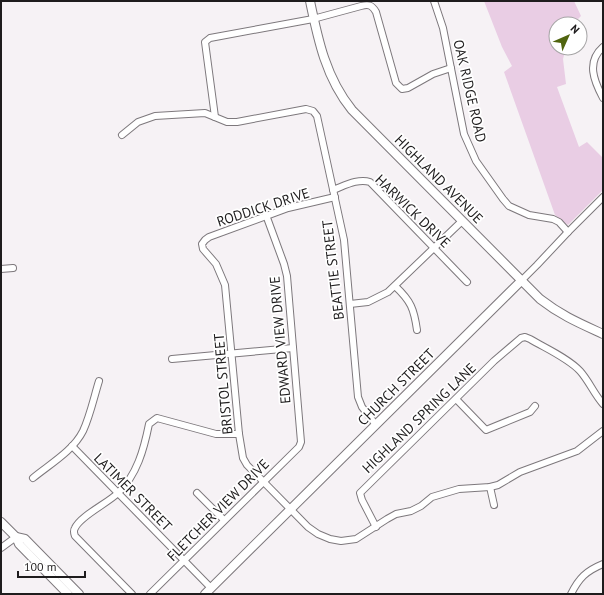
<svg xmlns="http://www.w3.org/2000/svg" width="604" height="595" font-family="'PT Sans',sans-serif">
<rect width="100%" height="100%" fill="#f6f2f5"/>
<polygon fill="#e9cde4" points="484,1 574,1 581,16 578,19 575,24 556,24 556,48 566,48 563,59 566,84 557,87 579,147 587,142 603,158 603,190 568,225 555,215 504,72 512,66 502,47"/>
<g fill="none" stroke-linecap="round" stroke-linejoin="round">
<g stroke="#7d787c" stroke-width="8">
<g id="minor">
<polyline points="434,1 443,28 464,134 476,161 503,199 509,206 529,215 553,219 559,222 568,232"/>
<path d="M603 47C586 62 594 81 603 98"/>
<path d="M215 117 205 42 210 38 313 19 361 6C369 4 372 5 376 12L396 83 402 89 408 88 433 74 451 68"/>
<polyline points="122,135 138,122 155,116 205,113 227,122 237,122 306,109 313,111 317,116 344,240 358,397 362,407 376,425"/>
<path d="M333 190C344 186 358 178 370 182L467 282"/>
<polyline points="335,197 288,208 209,237 205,240 202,244 203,249 216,264 225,285 239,434 243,458 247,465 308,527 318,534 330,539 341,541 356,539 387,519 396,514 411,511 421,506 432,497 459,489 490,487 498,485 520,472 577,451 603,431"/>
<polyline points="1,269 13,268"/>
<polyline points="521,281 537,265 568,232 603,197"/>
<path d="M395 286C411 301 414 309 417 330"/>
<polyline points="350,304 368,302 388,292 462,221"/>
<polyline points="172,359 293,348"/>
<polyline points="456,399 486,430 530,412 535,406"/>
<polyline points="72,446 211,588"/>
<path d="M33 478C50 464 73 451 83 431 90 416 94 397 99 381"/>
<polyline points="490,487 494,505"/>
<polyline points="197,493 224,520"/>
<path d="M376 527 362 500 360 493 494 361 521 338 525 337 530 339C545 348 568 358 580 371 589 381 594 394 603 404"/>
<polyline points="1,548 16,537"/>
<path d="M132 594 75 536C74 533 73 531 75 528 80 516 108 503 118 493 137 475 144 449 149 424L157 418 216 434H239"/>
<polyline points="150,594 299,447 301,442 287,276 284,264 266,215"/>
<path d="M571 594C579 578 586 571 603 564"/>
</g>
</g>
<g stroke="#7d787c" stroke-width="10">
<g id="major">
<path d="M310 1C318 40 326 78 352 110L540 299C562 316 579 323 603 334"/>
<polyline points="1,522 16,537 19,544 68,594"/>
<polyline points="16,537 25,539 79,594"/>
<polyline points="205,594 521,281"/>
</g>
</g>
<use href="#minor" stroke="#fff" stroke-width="6"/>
<use href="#major" stroke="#fff" stroke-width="8"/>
</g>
<g text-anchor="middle" stroke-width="3.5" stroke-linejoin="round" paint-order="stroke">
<g font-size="14" fill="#1e1c1d" stroke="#fff">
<text transform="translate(470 91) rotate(77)" y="5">OAK RIDGE ROAD</text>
<text transform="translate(439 179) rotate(45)" y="5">HIGHLAND AVENUE</text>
<text transform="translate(263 207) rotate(-18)" y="5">RODDICK DRIVE</text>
<text transform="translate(413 211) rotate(44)" y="5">HARWICK DRIVE</text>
<text transform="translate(333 270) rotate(-97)" y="5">BEATTIE STREET</text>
<text transform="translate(280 340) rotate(-95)" y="5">EDWARD VIEW DRIVE</text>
<text transform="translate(223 384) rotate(-95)" y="5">BRISTOL STREET</text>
<text transform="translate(396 387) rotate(-45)" y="5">CHURCH STREET</text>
<text transform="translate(419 418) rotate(-44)" y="5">HIGHLAND SPRING LANE</text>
<text transform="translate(133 492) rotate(45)" y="5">LATIMER STREET</text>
<text transform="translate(218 510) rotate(-45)" y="5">FLETCHER VIEW DRIVE</text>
</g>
</g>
<rect width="604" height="595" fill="none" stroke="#1e1c1d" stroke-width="4"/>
<g transform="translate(568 36) rotate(45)"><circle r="19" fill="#ffffff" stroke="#a5a4a5"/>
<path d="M0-3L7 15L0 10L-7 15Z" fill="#50640f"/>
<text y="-6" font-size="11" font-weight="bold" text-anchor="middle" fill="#1e1c1d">N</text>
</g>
<path d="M18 571v6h67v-6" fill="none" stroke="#1e1c1d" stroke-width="2"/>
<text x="24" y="571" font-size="12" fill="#1e1c1d" stroke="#ffffff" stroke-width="3" paint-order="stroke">100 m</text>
</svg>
